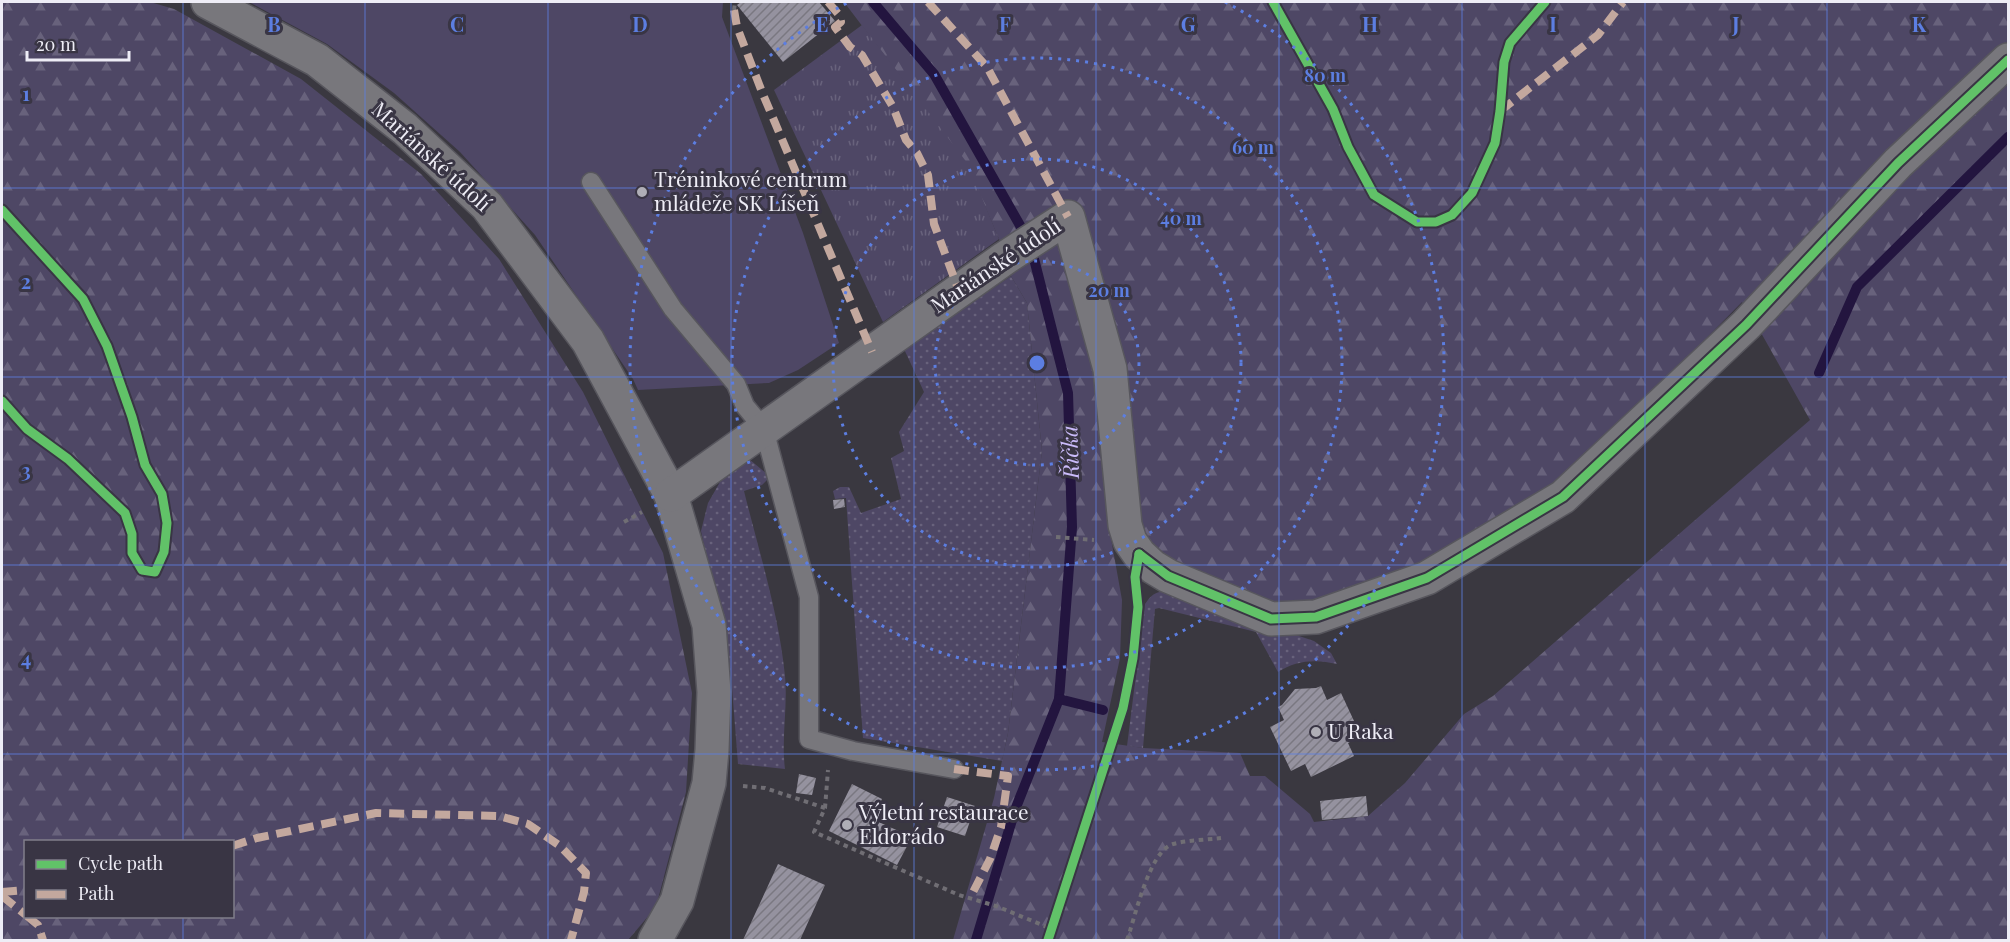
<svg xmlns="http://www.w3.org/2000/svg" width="2010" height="942" font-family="'Playfair Display',serif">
<defs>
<pattern id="grass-dots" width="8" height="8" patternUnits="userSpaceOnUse" patternTransform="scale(1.5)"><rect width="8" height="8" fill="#4e4765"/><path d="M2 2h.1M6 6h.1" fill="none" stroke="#68627c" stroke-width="1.8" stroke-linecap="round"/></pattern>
<pattern id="forest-firs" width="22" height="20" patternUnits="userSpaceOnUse" patternTransform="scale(1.5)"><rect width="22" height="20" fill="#4e4765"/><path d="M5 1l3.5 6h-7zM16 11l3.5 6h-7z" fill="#68627c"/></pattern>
<pattern id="park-tufts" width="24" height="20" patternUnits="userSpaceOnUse" patternTransform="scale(1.5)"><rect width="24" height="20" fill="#4e4765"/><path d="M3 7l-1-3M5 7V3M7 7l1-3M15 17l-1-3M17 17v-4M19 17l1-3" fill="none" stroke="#68627c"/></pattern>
<pattern id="building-hatch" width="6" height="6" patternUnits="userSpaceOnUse" patternTransform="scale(1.5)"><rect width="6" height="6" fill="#95929f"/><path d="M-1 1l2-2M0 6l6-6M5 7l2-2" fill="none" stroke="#7a7881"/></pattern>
</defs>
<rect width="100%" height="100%" fill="#3a3840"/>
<g fill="url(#grass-dots)">
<polygon points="1011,276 1027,303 1042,451 1008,733 1002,761 863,738 846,498 835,499 833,491 840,487 849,487 861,513 901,499 891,458 904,451 899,432 924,392 904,349"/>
<path d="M749 459 767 474V480L762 485 744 491C759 552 779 614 785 676 788 707 781 738 785 769L738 764 731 675 701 531 708 503 720 482 736 466Z"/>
<path d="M1165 591 1314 641 1331 653 1337 664C1316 659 1296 660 1278 672L1256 632 1159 608 1155 609 1143 748 1127 746 1145 604C1151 595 1155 592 1165 591Z"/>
</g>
<g fill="url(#forest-firs)" fill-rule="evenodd">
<path d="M2 2H150L174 9 301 79 421 174 499 259 583 392 663 553 692 693 686 792 656 907 628 940H2ZM26 842H232V916H26Z"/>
<path d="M844 2H2008V940H953L994 798 1008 733 1042 451 1027 303 1011 276 999 239 967 164ZM1742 302 1760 331 1810 420 1493 696 1464 714 1405 783 1368 816 1314 822 1310 814 1265 776H1250L1240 753 1143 748 1102 742 1120 658 1122 600 1110 533 1140 529 1154 553 1274 607 1314 608 1423 566 1554 487 1615 431Z"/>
</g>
<polygon fill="url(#park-tufts)" points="862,25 968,164 999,239 883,322 774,90"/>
<polygon fill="#4e4765" points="249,2 723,2 722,17 803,233 839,343 798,370 769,383 638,390 633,379 535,235 460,152 394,93 327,44"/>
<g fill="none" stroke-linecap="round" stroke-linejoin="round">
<g stroke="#23153f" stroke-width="10">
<polyline points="873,2 934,74 1030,243 1068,393 1072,527 1059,699 1015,810 976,940"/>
<polyline points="1819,373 1857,287 2008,137"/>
<polyline points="1059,699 1103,710"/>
</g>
</g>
<g fill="url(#building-hatch)">
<polygon points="741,2 819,2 835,21 783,62 737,5"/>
<polygon points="844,499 845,507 834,509 833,500"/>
<polygon points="1321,686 1327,700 1341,693 1361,736 1348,743 1354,756 1311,777 1305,764 1291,771 1270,727 1284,720 1278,707 1282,705 1295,689 1316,688"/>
<polygon points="799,774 816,778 812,795 796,793"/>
<polygon points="852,784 882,799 872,819 912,837 897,865 829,831"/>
<polygon points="1366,796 1368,816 1322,820 1320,801"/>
<polygon points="947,797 975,806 965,836 937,827"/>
<polygon points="778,864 825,885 800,940 743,940"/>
</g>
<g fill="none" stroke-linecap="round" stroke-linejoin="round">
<g stroke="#57565d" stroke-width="21">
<polyline id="service" points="591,182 673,309 736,384 745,406 764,429 809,597 809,739 853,751 954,769"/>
</g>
<g stroke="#57565d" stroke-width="36">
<g id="minor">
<polyline points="208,2 317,60 405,129 487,206 588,341 671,495 709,625 714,692 712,750 709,783 677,901 655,940"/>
<polyline points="671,495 1005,258 1068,217 1110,369 1125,525 1130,541 1139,554 1153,567 1168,576 1271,619 1316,617 1427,578 1563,497 1746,325 1898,163 2008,60"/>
</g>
</g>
<g stroke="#706e74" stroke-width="4" stroke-dasharray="4.5 4.5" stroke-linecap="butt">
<polyline points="734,10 735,2"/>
<polyline points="624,522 642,512"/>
<polyline points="1056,537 1094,540"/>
<polyline points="743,786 765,788 825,808 814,832 959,895 996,906 1052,929"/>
<polyline points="825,808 828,770"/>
<path d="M1127 940C1135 918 1149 851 1173 844 1188 840 1206 840 1221 838"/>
</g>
<use href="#service" stroke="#78777c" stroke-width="18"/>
<use href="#minor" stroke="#78777c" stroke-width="33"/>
<g stroke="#c3a89e" stroke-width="8" stroke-dasharray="15 8" stroke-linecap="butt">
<polyline points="828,2 840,16 841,22 835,27 850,47 862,55 893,107 906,140 917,153 928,175 934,224 959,291"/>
<polyline points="928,2 987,67 1068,217"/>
<polyline points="734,10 737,27 762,92 872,352"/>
<polyline points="1500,111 1598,35 1623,2"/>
<polyline points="954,769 1008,776 1001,827 990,859 970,898"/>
<polyline points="232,846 257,838 376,813 499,816 528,824 560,846 586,873 584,892 571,940"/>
<polyline points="2,892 26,890"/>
<polyline points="2,896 26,915"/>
<polyline points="27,916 38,925 43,940"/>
</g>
<g stroke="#393544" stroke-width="13">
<g id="cycleway">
<polyline points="1273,2 1333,109 1348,147 1374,195 1417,222 1436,222 1452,215 1472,193 1495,143 1500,111 1504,62 1510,43 1545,2"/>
<polyline points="2,210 83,299 107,346 132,417 145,465 162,494 167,523 164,552 155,572 142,570 132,553 132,534 125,513 68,459 27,429 2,401"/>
<polyline points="1139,554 1168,576 1271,619 1316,617 1427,578 1563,497 1746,325 1898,163 2008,60"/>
<polyline points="1048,940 1123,708 1133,658 1138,607 1135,577 1139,554"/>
</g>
</g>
<use href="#cycleway" stroke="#61c268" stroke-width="9"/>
</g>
<path fill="none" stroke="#5c7ee1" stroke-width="1.5" stroke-opacity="0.55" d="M183 2V842M365 2V940M548 2V940M731 2V940M914 2V940M1096 2V940M1279 2V940M1462 2V940M1645 2V940M1827 2V940M2 188H2008M2 377H2008M2 565H2008M2 754H2008M183 916V940"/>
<g fill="none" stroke="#5c7ee1" stroke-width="3" stroke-dasharray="3 6">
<circle cx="1037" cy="363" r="102"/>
<circle cx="1037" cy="363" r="204"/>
<circle cx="1037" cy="363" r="305"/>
<path d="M1225 2A407 407 0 1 1 849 2"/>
</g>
<g fill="#afaeb6" stroke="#393544" stroke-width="2">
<circle cx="642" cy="192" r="6"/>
<circle cx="1316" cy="732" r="6"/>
<circle cx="847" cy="825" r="6"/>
</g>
<g text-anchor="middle" stroke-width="6" stroke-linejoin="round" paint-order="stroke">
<g font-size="21" fill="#eeedf6" stroke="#393544">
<text transform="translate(431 157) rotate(42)" y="7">Mariánské údolí</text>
<text transform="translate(996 266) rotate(-34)" y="7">Mariánské údolí</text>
</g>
<g font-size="21" fill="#eeedf6" stroke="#393544" text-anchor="start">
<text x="654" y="187">Tréninkové centrum<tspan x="654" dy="24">mládeže SK Líšeň</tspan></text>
<text x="1328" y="739">U Raka</text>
<text x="859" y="820">Výletní restaurace<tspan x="859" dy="24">Eldorádo</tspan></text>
</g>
<g font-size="22" font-style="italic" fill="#cabbfa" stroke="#393544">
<text transform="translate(1070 452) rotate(-92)" y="8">Říčka</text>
</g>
</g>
<g font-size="20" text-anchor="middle" font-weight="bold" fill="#5c7ee1" stroke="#393544" stroke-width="6" stroke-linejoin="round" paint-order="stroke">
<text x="274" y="32">B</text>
<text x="457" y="32">C</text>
<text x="640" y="32">D</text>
<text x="822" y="32">E</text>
<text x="1005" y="32">F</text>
<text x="1188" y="32">G</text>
<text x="1370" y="32">H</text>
<text x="1553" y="32">I</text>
<text x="1736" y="32">J</text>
<text x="1919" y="32">K</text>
<text x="26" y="101">1</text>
<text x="26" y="289">2</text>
<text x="26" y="478">3</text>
<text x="26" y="666">4</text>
</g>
<circle cx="1037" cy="363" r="9" fill="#5c7ee1" stroke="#393544" stroke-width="3"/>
<g font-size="18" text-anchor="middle" font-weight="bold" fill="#5c7ee1" stroke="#393544" stroke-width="6" stroke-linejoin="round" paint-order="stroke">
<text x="1325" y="82">80 m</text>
<text x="1253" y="154">60 m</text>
<text x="1181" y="225">40 m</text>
<text x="1109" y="297">20 m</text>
</g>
<rect width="2010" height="942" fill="none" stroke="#eeedf6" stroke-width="6"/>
<rect x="24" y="840" width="210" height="78" fill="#393544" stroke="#817f8b" stroke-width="1.5"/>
<rect x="36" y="860" width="30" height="9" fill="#61c268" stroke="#817f8b" stroke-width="1.5"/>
<text x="78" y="870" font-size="18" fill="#eeedf6">Cycle path</text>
<rect x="36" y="890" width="30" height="9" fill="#c3a89e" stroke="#817f8b" stroke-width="1.5"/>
<text x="78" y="900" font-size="18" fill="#eeedf6">Path</text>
<path d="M27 51v9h102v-9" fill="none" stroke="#eeedf6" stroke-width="3"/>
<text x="36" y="51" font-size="18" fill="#eeedf6" stroke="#393544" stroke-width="4.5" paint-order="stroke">20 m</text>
</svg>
